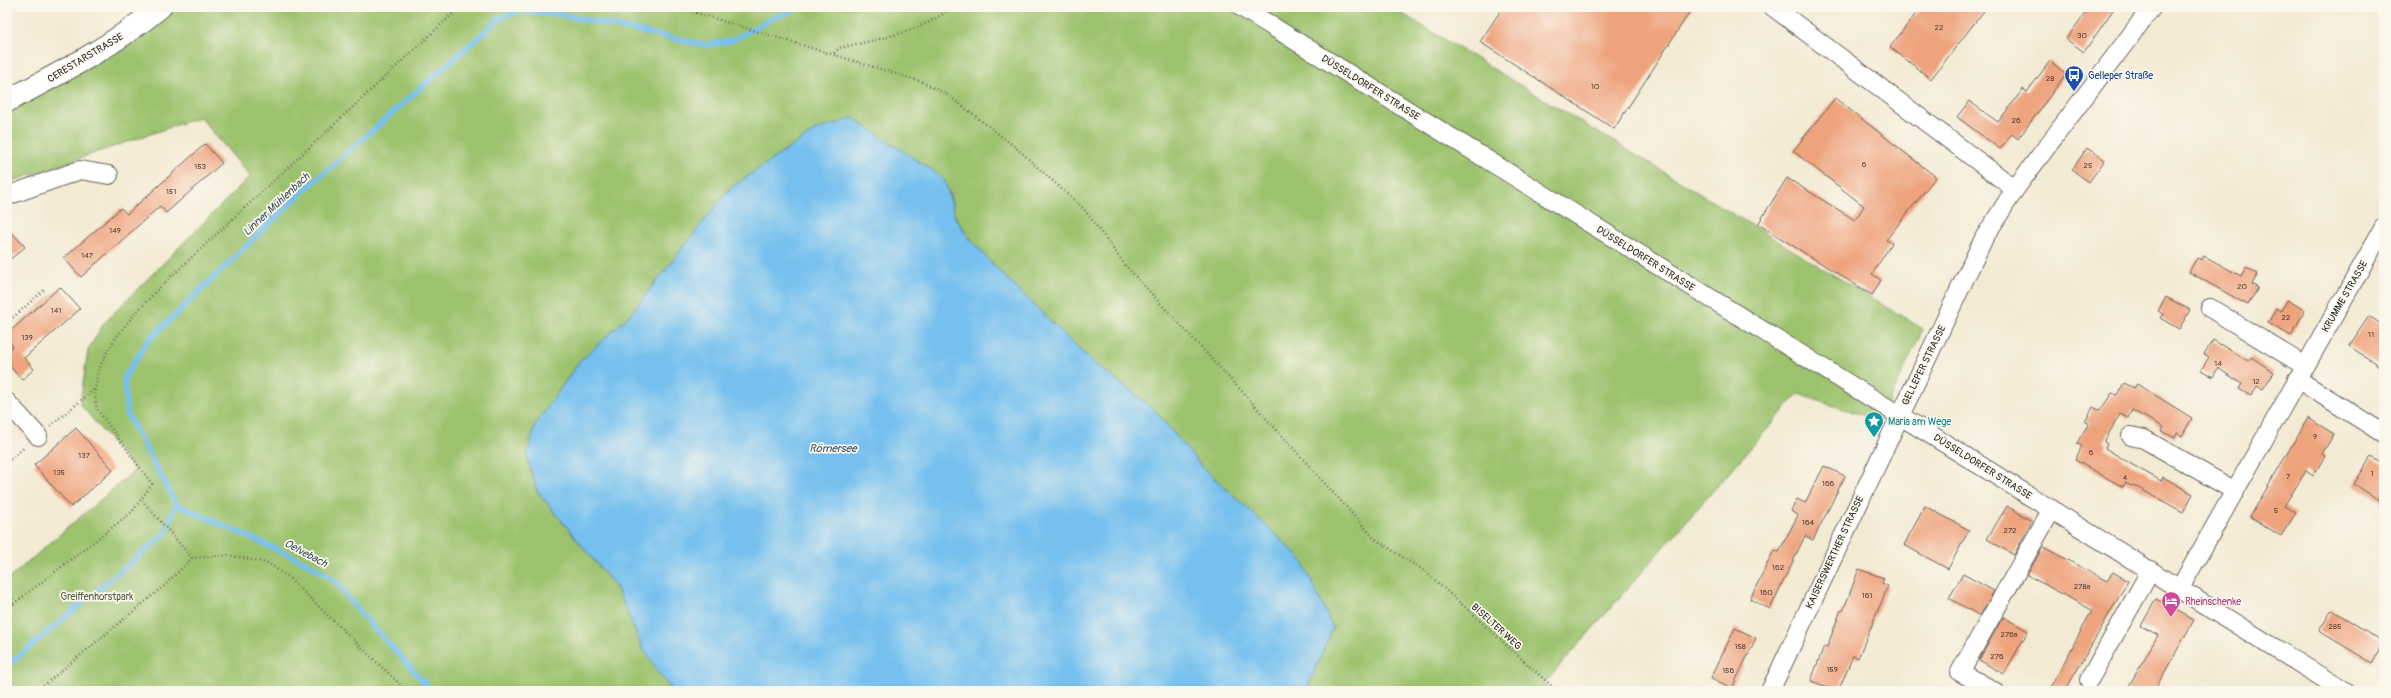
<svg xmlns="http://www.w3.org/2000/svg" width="2391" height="698" font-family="Pangolin,sans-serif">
<rect width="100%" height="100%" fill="#fbf7ec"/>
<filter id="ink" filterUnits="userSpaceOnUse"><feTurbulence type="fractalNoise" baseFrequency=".025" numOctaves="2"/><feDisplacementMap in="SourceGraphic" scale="8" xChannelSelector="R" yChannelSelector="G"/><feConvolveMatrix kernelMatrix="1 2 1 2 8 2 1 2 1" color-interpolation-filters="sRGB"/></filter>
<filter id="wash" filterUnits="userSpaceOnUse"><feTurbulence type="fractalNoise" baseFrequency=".012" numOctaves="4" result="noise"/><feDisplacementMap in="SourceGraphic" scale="16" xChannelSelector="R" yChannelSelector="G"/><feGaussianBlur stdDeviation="0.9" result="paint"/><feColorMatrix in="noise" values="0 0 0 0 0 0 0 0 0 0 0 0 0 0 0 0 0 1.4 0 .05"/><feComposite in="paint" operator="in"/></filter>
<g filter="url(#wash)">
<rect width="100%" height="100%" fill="#f3ead3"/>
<polygon fill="#9cc26d" stroke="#5c6f44" points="173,7 1391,7 1923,329 1880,421 1798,394 1544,684 1551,691 1306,691 1333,628 1263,522 1201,466 1153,408 1095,364 996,268 966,234 955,216 949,191 730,188 629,316 579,362 535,425 527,457 537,491 616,587 660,675 673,691 7,691 7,580 135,470 80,404 88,350 104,323 250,176 200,117 7,183 7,110 168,12"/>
<polygon fill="#75c0ee" stroke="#486e85" points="853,118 939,175 945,181 955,216 966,234 996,268 1095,364 1153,408 1201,466 1263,522 1302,560 1333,628 1306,691 673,691 660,675 642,647 616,587 537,491 527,457 535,425 579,362 629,316 730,188 816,130"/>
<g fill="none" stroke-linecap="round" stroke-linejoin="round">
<g stroke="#75c0ee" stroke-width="5.5">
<polyline points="176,504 309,564 335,581 357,609 432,691"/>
<polyline points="7,666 165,534 176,504 127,414 124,378 147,342 299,195 499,19 517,11 558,14 705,45 731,41 773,18 803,7"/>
</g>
</g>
<g id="blocks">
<g fill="#eea37d">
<polygon points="1503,7 1693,7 1614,129 1480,42"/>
<polygon points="1921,7 1987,7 1931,79 1890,47"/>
<polygon points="2090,7 2115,7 2084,52 2066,39"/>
<polygon points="2050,61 2066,74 2018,139 2012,134 2000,149 1957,117 1969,101 1998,122 2023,89 2027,92"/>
<polygon points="1835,98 1936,177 1886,240 1892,243 1872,274 1881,280 1872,295 1758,224 1787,178 1855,220 1864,206 1793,151"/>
<polygon points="205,144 222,163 166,213 160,206 81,277 64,258 121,208 127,214"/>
<polygon points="2087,148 2105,160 2089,182 2072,170"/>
<polygon points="7,227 25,247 7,262"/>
<polygon points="2204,256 2241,276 2246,267 2258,274 2252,284 2258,288 2248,305 2189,272 2197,258 2202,260"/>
<polygon points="60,287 80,309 24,358 34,369 22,380 7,363 7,351 13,346 7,339 7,334"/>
<polygon points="2166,297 2190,310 2179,329 2160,318 2163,314 2158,311"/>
<polygon points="2287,300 2305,310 2291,336 2268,323 2276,308 2282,311"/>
<polygon points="2369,316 2384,326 2384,369 2349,346"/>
<polygon points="2213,340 2248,361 2251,357 2274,372 2263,389 2257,386 2251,396 2239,389 2242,384 2218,368 2213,377 2201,370 2209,357 2204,354"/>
<polygon points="2124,383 2134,388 2137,384 2192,418 2182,436 2177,433 2175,438 2161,431 2163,427 2132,410 2128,418 2120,414 2104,442 2107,444 2105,448 2131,464 2161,481 2163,477 2193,494 2183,512 2133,485 2132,486 2125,483 2123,487 2075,460 2082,446 2077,443 2089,423 2085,422 2093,407 2100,411 2112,393 2117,395"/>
<polygon points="2308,418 2334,434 2322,454 2325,456 2313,476 2306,471 2284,506 2296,513 2281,536 2250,517"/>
<polygon points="76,428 113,470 71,507 34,465"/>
<polygon points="2371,457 2384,465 2384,503 2354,484"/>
<polygon points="1824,466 1845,476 1813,540 1805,536 1770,609 1750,599 1774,550 1779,552 1798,515 1791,511 1797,499 1805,503"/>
<polygon points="1925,506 1969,530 1948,569 1904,545"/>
<polygon points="2007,506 2032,521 2014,555 1987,539"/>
<polygon points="2043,547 2107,581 2113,572 2128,581 2065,691 2049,691 2092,610 2027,575"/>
<polygon points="1859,569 1884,578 1882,583 1888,586 1858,658 1853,656 1838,691 1811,681 1824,646 1827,647 1841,610 1843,611"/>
<polygon points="1963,574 1994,591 1980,616 1949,598"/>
<polygon points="2156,599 2194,620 2154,691 2126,691 2158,635 2141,626"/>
<polygon points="2332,610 2384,642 2372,663 2319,631"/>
<polygon points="2003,617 2028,631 2004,674 1979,660"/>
<polygon points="1735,628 1756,638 1732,688 1711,678"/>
</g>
</g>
</g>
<g filter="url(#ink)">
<use href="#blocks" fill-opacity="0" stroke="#67645c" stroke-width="1"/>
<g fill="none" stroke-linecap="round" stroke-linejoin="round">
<g stroke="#67645c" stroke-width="20">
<g id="minor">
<polyline points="1241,7 2344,691"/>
<polyline points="1773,7 2015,189"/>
<polyline points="7,196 80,170 109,175"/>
<polyline points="2210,308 2305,366"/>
<polyline points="2297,379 2384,434"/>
<polyline points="7,402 38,436"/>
<polyline points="2131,436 2144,439 2235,491"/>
<polyline points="2180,588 2384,227"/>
<polyline points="2089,680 2151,570"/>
<polyline points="1770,691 1984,238 2015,189 2152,7"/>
<polyline points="1994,691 1960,672 2052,509"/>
</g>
</g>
<g stroke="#67645c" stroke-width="24">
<path id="major" d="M7 101C59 74 115 45 160 7"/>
</g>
<g stroke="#67645c" stroke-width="2.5" stroke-dasharray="1 3" stroke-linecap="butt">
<polyline points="677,7 920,81 948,95 1014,146 1084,209 1125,265 1246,396 1375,539 1426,572 1557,691"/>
<path d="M834 53 839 48C878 39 920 33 952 7"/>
<polyline points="7,323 44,290"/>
<polyline points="50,426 95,389"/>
<polyline points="7,462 25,447"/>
<polyline points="142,500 192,558"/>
<polyline points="7,593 15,602"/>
<path d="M7 609 132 512 152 484 97 409C85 361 132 317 162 285L460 7"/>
<polyline points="37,691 164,586 192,558 228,555 268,563 288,577 407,691"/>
</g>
<use href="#minor" stroke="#fff" stroke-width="18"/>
<use href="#major" stroke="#fff" stroke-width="22"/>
</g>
</g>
<defs>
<g id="bus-pin" transform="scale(1)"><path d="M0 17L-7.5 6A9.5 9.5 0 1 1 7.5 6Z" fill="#1a4fb4" stroke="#fbf7ec"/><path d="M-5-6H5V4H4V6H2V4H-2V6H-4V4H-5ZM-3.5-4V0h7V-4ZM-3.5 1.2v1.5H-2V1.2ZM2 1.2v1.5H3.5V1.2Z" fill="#fff"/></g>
<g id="sight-pin" transform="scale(1)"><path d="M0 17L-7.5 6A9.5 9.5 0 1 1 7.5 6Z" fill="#0f9aa8" stroke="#fbf7ec"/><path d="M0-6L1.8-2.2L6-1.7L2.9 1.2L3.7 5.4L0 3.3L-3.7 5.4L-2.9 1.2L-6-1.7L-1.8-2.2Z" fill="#fff"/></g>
<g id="hotel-pin" transform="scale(1)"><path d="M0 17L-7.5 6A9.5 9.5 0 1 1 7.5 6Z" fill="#d1479c" stroke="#fbf7ec"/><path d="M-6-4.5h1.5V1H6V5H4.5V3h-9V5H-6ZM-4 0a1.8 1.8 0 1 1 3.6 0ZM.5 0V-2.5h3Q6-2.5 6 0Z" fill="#fff"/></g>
</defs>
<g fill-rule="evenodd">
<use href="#bus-pin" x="2074" y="75"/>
<use href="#sight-pin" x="1874" y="421"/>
<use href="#hotel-pin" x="2171" y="601"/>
</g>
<g text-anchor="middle" stroke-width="3.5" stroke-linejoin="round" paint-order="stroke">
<g font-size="8" fill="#503e34">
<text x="1939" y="30">22</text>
<text x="2082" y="38">30</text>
<text x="2050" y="81">28</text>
<text x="1595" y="89">10</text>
<text x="2016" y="123">26</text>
<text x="1864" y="167">6</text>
<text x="2088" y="168">25</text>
<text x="200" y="169">153</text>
<text x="171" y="194">151</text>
<text x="115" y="233">149</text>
<text x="87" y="258">147</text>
<text x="2242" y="289">20</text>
<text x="56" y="313">141</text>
<text x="2286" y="320">22</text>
<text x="2371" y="337">11</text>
<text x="27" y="340">139</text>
<text x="2218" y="366">14</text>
<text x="2256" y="384">12</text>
<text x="2315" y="439">9</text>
<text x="2091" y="455">6</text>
<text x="84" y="458">137</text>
<text x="59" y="475">135</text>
<text x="2372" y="476">1</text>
<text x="2288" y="479">7</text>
<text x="2125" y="480">4</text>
<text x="1828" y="486">166</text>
<text x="2276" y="513">5</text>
<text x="1808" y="525">164</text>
<text x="2010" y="533">272</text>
<text x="1778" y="570">162</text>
<text x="2082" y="589">278a</text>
<text x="1766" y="595">160</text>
<text x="1867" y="598">161</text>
<text x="2335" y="629">285</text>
<text x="2009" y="637">276a</text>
<text x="1740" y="649">158</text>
<text x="1997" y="659">276</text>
<text x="1832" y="672">159</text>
<text x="1728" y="673">156</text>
</g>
<g font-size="10" fill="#1c1c1c" stroke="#fbf7ec">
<text transform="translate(85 57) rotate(-31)" y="4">CERESTARSTRASSE</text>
<text transform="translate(1371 87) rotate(32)" y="4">DÜSSELDORFER STRASSE</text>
<text transform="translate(1646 258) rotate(32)" y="4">DÜSSELDORFER STRASSE</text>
<text transform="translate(2344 296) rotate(-60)" y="4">KRUMME STRASSE</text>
<text transform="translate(1923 365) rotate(-64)" y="4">GELLEPER STRASSE</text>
<text transform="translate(1983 466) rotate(32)" y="4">DÜSSELDORFER STRASSE</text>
<text transform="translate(1834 552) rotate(-65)" y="4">KAISERSWERTHER STRASSE</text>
<text transform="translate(1497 626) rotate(42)" y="4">BISELTER WEG</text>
</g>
<g font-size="10" fill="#164399" stroke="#fbf7ec" text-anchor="start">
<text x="2088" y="79">Gelleper Straße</text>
</g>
<g font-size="10" fill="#0d838f" stroke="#fbf7ec" text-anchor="start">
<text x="1888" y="425">Maria am Wege</text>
</g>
<g font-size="10" fill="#4f5e3c" stroke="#fbf7ec">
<text x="97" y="600">Greiffenhorstpark</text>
</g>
<g font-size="10" fill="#b23c85" stroke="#fbf7ec" text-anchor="start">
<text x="2185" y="605">Rheinschenke</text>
</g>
<g font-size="11" font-style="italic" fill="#3b5566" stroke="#fbf7ec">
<text transform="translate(276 204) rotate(-43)" y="4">Linner Mühlenbach</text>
<text x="833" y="452">Römersee</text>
<text transform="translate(306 553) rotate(28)" y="4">Oelvebach</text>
</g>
</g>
<rect width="2391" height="698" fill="none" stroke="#fbf7ec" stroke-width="24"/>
</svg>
